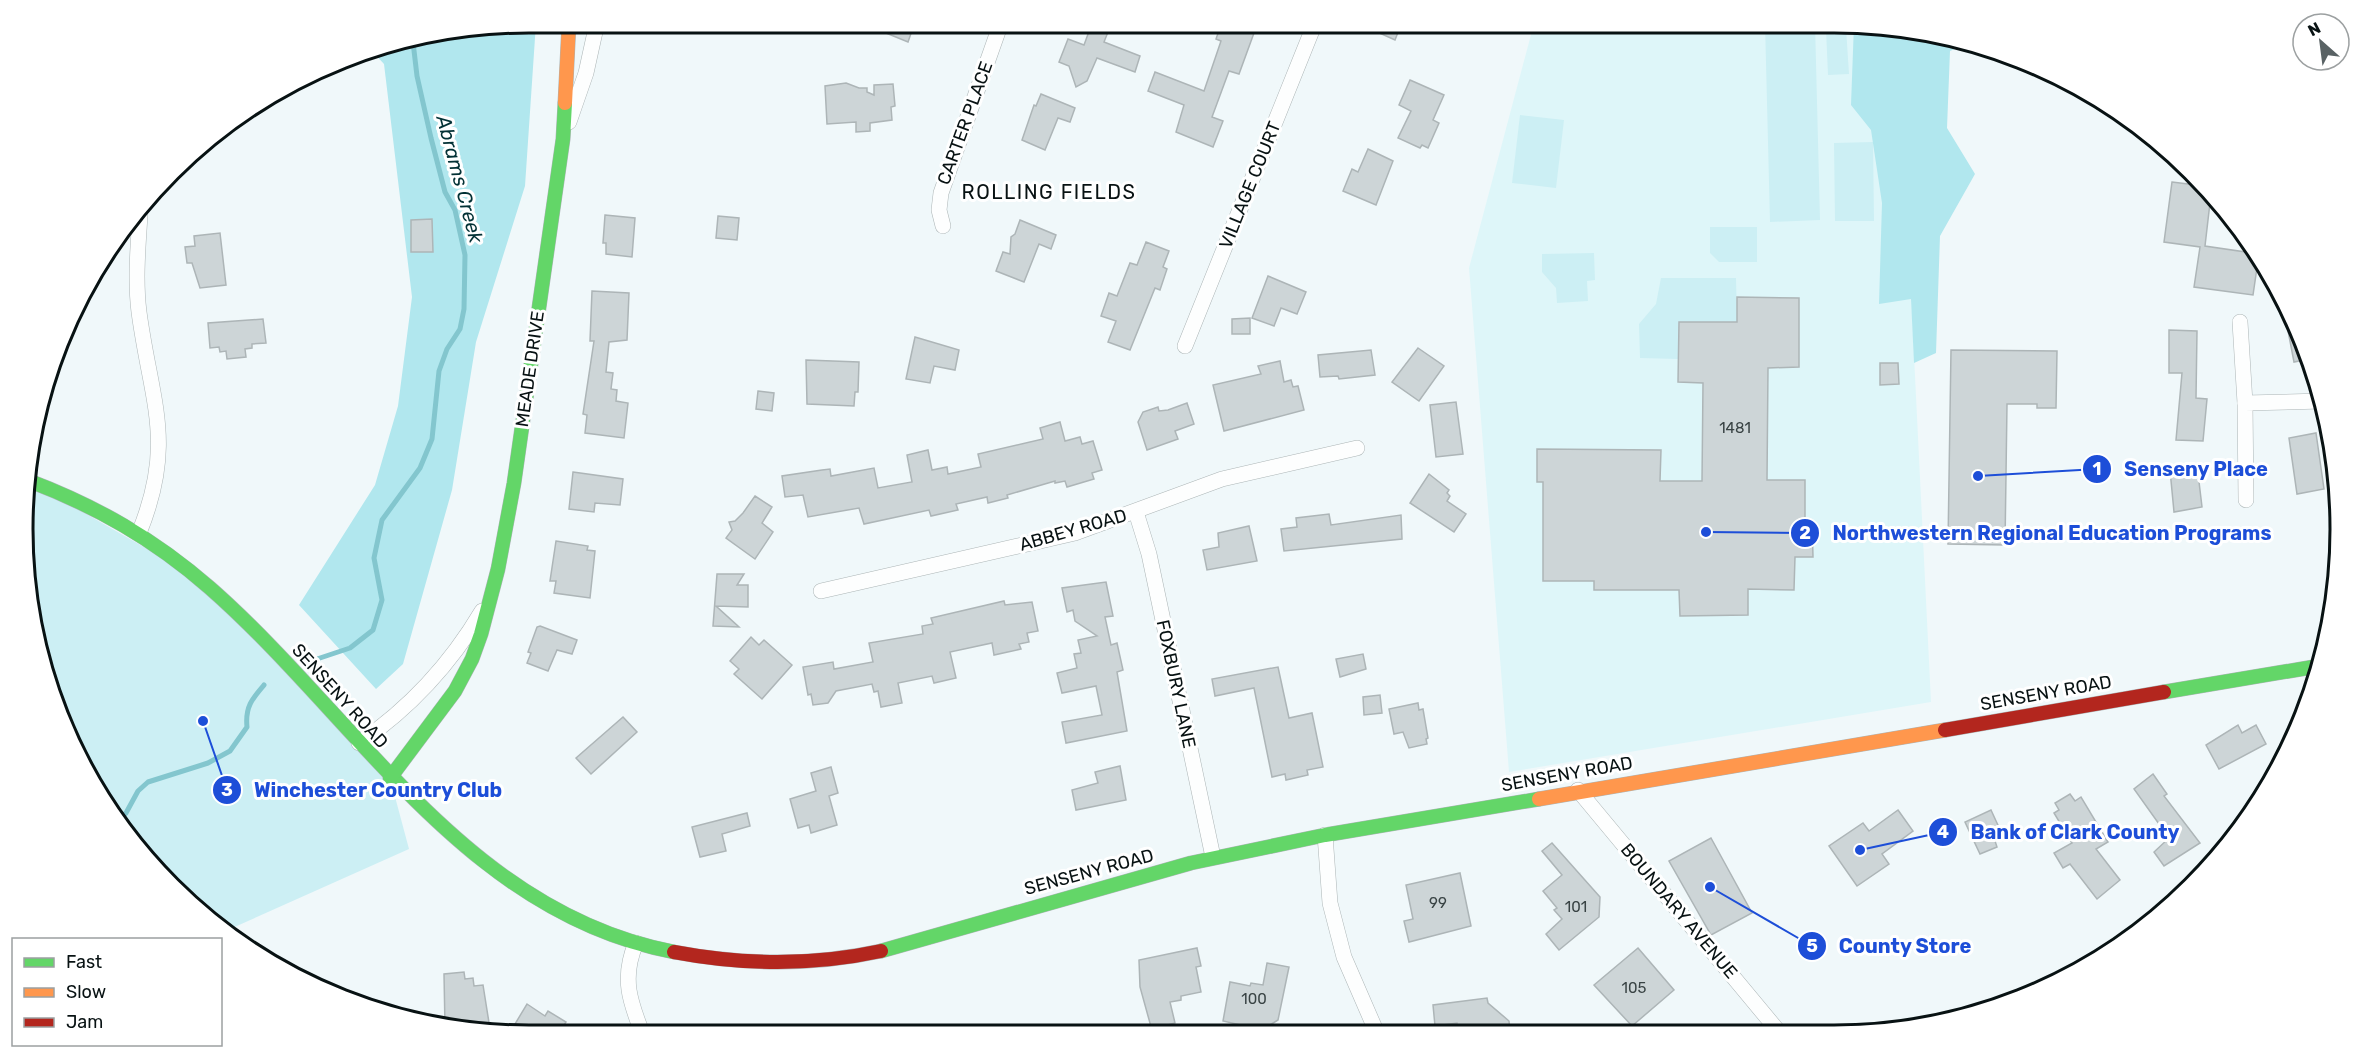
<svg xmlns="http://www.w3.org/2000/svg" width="2363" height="1058" font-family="Rubik,sans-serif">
<rect width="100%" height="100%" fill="#f0f8fa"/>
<polygon fill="#def6f9" points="1625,23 1834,23 1898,29 1931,702 1509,772 1469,268 1533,27"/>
<g fill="#cceff4">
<polygon points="1765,23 1815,23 1820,220 1770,222"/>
<polygon points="1846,28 1849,74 1828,75 1826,29"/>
<polygon points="1520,115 1564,120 1556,188 1512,183"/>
<polygon points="1873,142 1874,221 1835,221 1834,143"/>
<polygon points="1710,227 1757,227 1757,262 1719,262 1710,253"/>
<polygon points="1594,253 1595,280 1587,281 1588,301 1557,303 1556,288 1542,272 1542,254"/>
<polygon points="1661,278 1736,278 1737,322 1679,322 1678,359 1640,358 1639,324 1656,304"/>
<polygon points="27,480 205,582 390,778 409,849 230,929 230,932 195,910 90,782 32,627 23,529"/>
</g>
<g fill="#b1e7ee">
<polygon points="529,23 536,23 525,186 476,342 452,490 403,664 376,689 299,605 375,485 398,406 412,297 384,64 370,49"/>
<polygon points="1854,24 1933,32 1969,43 1950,51 1947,128 1975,174 1940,236 1936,353 1914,363 1911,299 1879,304 1882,203 1871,130 1851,105"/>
</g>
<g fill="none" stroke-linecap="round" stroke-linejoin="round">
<g stroke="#83c6ce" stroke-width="5">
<polyline points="314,660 350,648 373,630 382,600 374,558 382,520 420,468 432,439 439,371 447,349 460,329 464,309 465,255 455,210 445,192 431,138 417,76 413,42"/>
<path d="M120 818 126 813 138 791 148 782 208 763 230 751 247 727C245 707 252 699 264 685"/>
</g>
</g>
<g fill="#cdd5d7" stroke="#adb5b7" stroke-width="1.5">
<polygon points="859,22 915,22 908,42"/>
<polygon points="1222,22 1258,22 1239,74 1229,71 1212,117 1223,121 1213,147 1176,132 1184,105 1148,91 1155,72 1204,91 1221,41 1216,39"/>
<polygon points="1355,22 1402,22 1395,40"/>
<polygon points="1091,26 1108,32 1104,42 1140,56 1135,72 1097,58 1087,81 1076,87 1069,66 1059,62 1068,39 1084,45"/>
<polygon points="1410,80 1444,95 1433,120 1439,123 1428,148 1422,145 1420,148 1398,138 1411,111 1399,105"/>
<polygon points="846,83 859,88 867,88 867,92 874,95 874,85 893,84 895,106 891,107 892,120 870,123 870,131 856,132 856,122 827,124 825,86"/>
<polygon points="1041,94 1075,108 1070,122 1058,118 1045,150 1022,140 1034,105 1036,106"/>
<polygon points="1368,149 1393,161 1376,205 1343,191 1352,169 1358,172"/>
<polygon points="2172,182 2204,186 2211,194 2205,246 2259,254 2253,295 2194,287 2200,247 2164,242"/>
<polygon points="605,215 635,218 632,257 606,254 606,243 603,243"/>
<polygon points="718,216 739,218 737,240 716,238"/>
<polygon points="432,219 433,252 411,252 411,220"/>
<polygon points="1020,220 1056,235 1051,249 1039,244 1024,282 996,271 1003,252 1010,254 1011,237 1015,234"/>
<polygon points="220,233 226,285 200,288 192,263 187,263 185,247 195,246 194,236"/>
<polygon points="1146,242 1169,251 1163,267 1167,269 1160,290 1155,288 1130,350 1108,342 1116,321 1101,316 1109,293 1117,296 1130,263 1137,265"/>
<polygon points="1268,276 1306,292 1297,314 1281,308 1274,326 1252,318"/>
<polygon points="592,291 629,293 627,340 609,342 606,372 613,373 611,389 617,390 616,401 628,403 624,438 585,433 587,415 583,414 594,341 590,341"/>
<polygon points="1737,297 1799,298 1799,367 1768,368 1767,480 1805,480 1805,520 1812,520 1813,557 1795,557 1794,590 1748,589 1748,615 1680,616 1679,590 1594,590 1594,581 1543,581 1543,482 1537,482 1537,449 1661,450 1660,481 1702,481 1703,383 1678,382 1679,322 1737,322"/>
<polygon points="2290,314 2302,335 2309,359 2294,362 2285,315"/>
<polygon points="1250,318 1250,334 1232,334 1232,319"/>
<polygon points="263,319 266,343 252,344 252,348 245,349 246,357 227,359 226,351 220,352 219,347 210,348 208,323"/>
<polygon points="2169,330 2197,331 2196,398 2207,399 2203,441 2176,440 2182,373 2169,373"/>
<polygon points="915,337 959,350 955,370 934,366 930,383 906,379"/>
<polygon points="1418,348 1444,366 1419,401 1392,382"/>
<polygon points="1371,350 1375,375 1339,379 1338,376 1320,377 1318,355"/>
<polygon points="1951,350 2057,351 2056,408 2037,408 2037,404 2007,404 2005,545 1948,544"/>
<polygon points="806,360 859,362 858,392 855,392 854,406 807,404"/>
<polygon points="1280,361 1284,382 1291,380 1293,387 1298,386 1304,410 1224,431 1213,385 1261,374 1258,366"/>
<polygon points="1880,363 1898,363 1899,384 1880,385"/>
<polygon points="758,391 774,393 772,411 756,409"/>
<polygon points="1456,402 1463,454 1436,457 1430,405"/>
<polygon points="1187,403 1194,424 1175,431 1178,439 1147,450 1138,422 1143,412 1158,407 1159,411 1168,410"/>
<polygon points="1060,422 1065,441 1080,437 1082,444 1093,441 1102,470 1092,473 1094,479 1067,487 1065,481 1055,483 1055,481 1007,495 1008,498 988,503 987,497 956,504 958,510 931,516 929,510 864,524 859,508 808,517 803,495 785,497 782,476 822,470 830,469 831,476 874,468 878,488 912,482 907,455 928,450 932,470 947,467 948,474 981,467 978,454 1043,439 1040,428"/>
<polygon points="2316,433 2324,489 2297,494 2289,438"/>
<polygon points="2197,465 2202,507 2174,512 2170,470"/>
<polygon points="573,472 623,479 620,505 595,503 594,512 569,509"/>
<polygon points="1429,474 1449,490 1447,493 1450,496 1447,501 1466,514 1454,532 1410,503"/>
<polygon points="755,496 772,507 762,523 773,532 755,559 726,538 732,530 729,522 735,521 743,513"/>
<polygon points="1329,514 1331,525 1401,515 1402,539 1284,551 1281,529 1297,527 1296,518"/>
<polygon points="1249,526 1257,561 1207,570 1203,550 1219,547 1218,533"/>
<polygon points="556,541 588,546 587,550 595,551 590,598 554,593 556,581 550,581"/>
<polygon points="717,574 744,574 737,585 748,585 748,607 716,606 739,627 713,626"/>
<polygon points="1106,582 1113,616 1105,617 1111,645 1117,643 1123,670 1117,672 1127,731 1066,743 1062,722 1102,715 1096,686 1062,693 1057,673 1077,668 1074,654 1081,653 1078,640 1097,636 1075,621 1073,610 1067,612 1062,588"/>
<polygon points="1004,601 1005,605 1032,602 1038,631 1027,633 1029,642 1019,644 1021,649 994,655 992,643 950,652 956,678 934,683 932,676 898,683 902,703 881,707 878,691 874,692 872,684 836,691 828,703 813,705 811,694 808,695 803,667 833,662 834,669 873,662 869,643 923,634 922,626 933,624 931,618"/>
<polygon points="540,626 577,640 572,654 557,650 548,671 527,663 531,653 528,652 537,627"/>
<polygon points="751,637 759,645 764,640 792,665 762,699 734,674 739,669 730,661"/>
<polygon points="1363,654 1366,669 1340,677 1336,659"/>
<polygon points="1278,667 1289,718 1312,713 1323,767 1307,770 1308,775 1286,780 1285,774 1272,777 1254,688 1215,696 1212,679"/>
<polygon points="1380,695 1382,713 1364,715 1363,697"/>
<polygon points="1418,703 1419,710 1423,709 1428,738 1426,739 1427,744 1409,748 1403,732 1394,734 1389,709"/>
<polygon points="623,717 637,732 591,774 576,758"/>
<polygon points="2238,725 2242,733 2256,725 2266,744 2219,769 2206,745"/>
<polygon points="1120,766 1126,800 1076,810 1072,790 1098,783 1095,772"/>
<polygon points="831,767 838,793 829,796 837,825 811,833 809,825 798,828 790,799 816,791 811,773"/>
<polygon points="2153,774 2167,794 2164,796 2200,843 2164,866 2154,852 2169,838 2134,789"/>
<polygon points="2070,794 2075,801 2081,797 2108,842 2096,849 2120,880 2097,899 2070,864 2063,868 2054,853 2072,843 2054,813 2059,810 2055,803"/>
<polygon points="1898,810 1913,831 1882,854 1889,864 1857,886 1829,846 1863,823 1869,831"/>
<polygon points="1991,810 2002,834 1994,838 1997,847 1980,854 1965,822"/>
<polygon points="747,813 750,826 722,834 726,851 700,857 692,827"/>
<polygon points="1711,838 1752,913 1711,935 1669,861"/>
<polygon points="1552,843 1600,897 1599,917 1559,950 1546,934 1562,919 1554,910 1557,908 1543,891 1562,875 1542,851"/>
<polygon points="1460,873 1471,926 1409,942 1404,921 1413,919 1406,885"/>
<polygon points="1197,948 1201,966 1196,967 1201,992 1181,996 1181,1000 1170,1002 1175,1023 1167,1025 1166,1033 1153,1034 1140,987 1139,960"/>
<polygon points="1638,948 1674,990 1632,1026 1594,985"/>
<polygon points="1267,963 1289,967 1278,1020 1262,1030 1223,1021 1230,982 1250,986 1251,983 1263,985"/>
<polygon points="464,972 465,979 473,978 474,986 483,985 490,1029 445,1027 444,974"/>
<polygon points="1487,998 1488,1003 1509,1021 1510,1032 1458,1033 1457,1023 1435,1026 1433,1005"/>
<polygon points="527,1004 545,1016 548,1011 566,1022 558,1035 509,1034"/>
</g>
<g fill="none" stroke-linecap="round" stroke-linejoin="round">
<g stroke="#acb5b6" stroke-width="16">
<g id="street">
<polyline points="569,122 586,73 597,23"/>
<polyline points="943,226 939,210 941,193 1001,23"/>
<polyline points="2240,322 2245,403"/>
<polyline points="1185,346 1315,23"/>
<polyline points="2246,500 2245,403 2322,401"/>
<polyline points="1136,512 1149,554 1213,857"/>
<path d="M139 533C176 442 151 402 139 312 135 280 138 247 140 215"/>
<polyline points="821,591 1075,533 1222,479 1357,448"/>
<path d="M359 743C410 708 450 665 482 611"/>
<polyline points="1578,790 1779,1032"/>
<polyline points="1325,835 1330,903 1344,957 1377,1033"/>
<path d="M636 943C621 978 630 1002 643 1035"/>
</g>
</g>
<g stroke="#acb5b6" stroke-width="15">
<g id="fast">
<path d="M27 480C96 506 154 539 210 588 357 717 466 913 674 952"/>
<polyline points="2164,692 2319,666"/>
<polyline points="390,778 455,691 472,659 481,634 498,569 514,483 563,139 565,103"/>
<polyline points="881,951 1191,863 1325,835 1539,799"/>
</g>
</g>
<g stroke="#acb5b6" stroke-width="15">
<g id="slow">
<polyline points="565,103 569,23"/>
<polyline points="1539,799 1945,730"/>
</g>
</g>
<g stroke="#acb5b6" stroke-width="15">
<g id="jam">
<polyline points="1945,730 2164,692"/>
<path d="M674 952C743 965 812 966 881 951"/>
</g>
</g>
<use href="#street" stroke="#fdfefe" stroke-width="15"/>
<use href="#fast" stroke="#63d668" stroke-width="14"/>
<use href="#slow" stroke="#ff974d" stroke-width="14"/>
<use href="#jam" stroke="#b3261e" stroke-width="14"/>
</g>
<g text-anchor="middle" stroke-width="6" stroke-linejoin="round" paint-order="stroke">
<g font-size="15" fill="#394344">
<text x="1735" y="433">1481</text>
<text x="1438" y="908">99</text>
<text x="1576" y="912">101</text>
<text x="1634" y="993">105</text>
<text x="1254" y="1004">100</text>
</g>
<g font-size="18" fill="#081213" stroke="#fff">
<text transform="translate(965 123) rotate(-70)" y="6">CARTER PLACE</text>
<text transform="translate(1250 185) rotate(-68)" y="6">VILLAGE COURT</text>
<text transform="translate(530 369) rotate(-82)" y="6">MEADE DRIVE</text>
<text transform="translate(1073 530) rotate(-16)" y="6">ABBEY ROAD</text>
<text transform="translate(1176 684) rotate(78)" y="6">FOXBURY LANE</text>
<text transform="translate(2046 693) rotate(-10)" y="6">SENSENY ROAD</text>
<text transform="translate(340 696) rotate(48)" y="6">SENSENY ROAD</text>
<text transform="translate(1567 774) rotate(-10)" y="6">SENSENY ROAD</text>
<text transform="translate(1089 872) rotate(-15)" y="6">SENSENY ROAD</text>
<text transform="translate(1679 911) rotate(50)" y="6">BOUNDARY AVENUE</text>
</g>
<g font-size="20" font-style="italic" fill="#023135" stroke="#fff">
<text transform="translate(460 179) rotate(75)" y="7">Abrams Creek</text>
</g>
<g font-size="20" letter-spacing="1.5" fill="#081213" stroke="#fff">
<text x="1049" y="199">ROLLING FIELDS</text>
</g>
</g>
<path d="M0 0H2363V1058H0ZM529 33H1834A496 496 0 0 1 2330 529V529A496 496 0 0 1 1834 1025H529A496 496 0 0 1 33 529V529A496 496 0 0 1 529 33Z" fill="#fff" fill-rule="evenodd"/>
<path fill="none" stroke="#081213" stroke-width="3" d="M529 33H1834A496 496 0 0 1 2330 529V529A496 496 0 0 1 1834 1025H529A496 496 0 0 1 33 529V529A496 496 0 0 1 529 33Z"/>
<path fill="none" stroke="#1d4ed8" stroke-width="2" d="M1978 476L2097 469M1706 532L1805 533M203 721L227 790M1860 850L1943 832M1710 887L1812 946"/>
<g fill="#1d4ed8" stroke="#fff" stroke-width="2">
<circle cx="1978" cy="476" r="6"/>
<circle cx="1706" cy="532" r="6"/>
<circle cx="203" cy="721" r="6"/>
<circle cx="1860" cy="850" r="6"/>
<circle cx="1710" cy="887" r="6"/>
<circle cx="2097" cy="469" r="15"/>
<circle cx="1805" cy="533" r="15"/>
<circle cx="227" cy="790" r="15"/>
<circle cx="1943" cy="832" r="15"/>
<circle cx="1812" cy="946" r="15"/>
</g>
<g font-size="18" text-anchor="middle" font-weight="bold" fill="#fff">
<text x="2097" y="475">1</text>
<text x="1805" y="539">2</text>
<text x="227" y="796">3</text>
<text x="1943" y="838">4</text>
<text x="1812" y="952">5</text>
</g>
<g font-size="20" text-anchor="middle" font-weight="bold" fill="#1d4ed8" stroke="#fff" stroke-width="6" stroke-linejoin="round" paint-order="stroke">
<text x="2196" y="476">Senseny Place</text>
<text x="2052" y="540">Northwestern Regional Education Programs</text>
<text x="378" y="797">Winchester Country Club</text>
<text x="2075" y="839">Bank of Clark County</text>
<text x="1905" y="953">County Store</text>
</g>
<rect x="12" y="938" width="210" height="108" fill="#ffffff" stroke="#9ca0a1" stroke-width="1.5"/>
<rect x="24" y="958" width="30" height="9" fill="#63d668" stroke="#9ca0a1" stroke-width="1.5"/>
<text x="66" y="968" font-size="18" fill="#081213">Fast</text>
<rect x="24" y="988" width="30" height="9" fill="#ff974d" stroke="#9ca0a1" stroke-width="1.5"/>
<text x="66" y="998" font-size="18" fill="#081213">Slow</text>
<rect x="24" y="1018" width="30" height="9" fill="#b3261e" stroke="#9ca0a1" stroke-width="1.5"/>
<text x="66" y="1028" font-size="18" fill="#081213">Jam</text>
<g transform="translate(2321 42) rotate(332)"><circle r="28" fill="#ffffff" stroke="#9ca0a1" stroke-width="1.5"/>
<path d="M0-4.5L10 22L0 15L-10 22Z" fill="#596264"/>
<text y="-9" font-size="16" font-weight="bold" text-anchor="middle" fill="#081213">N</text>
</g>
</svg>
